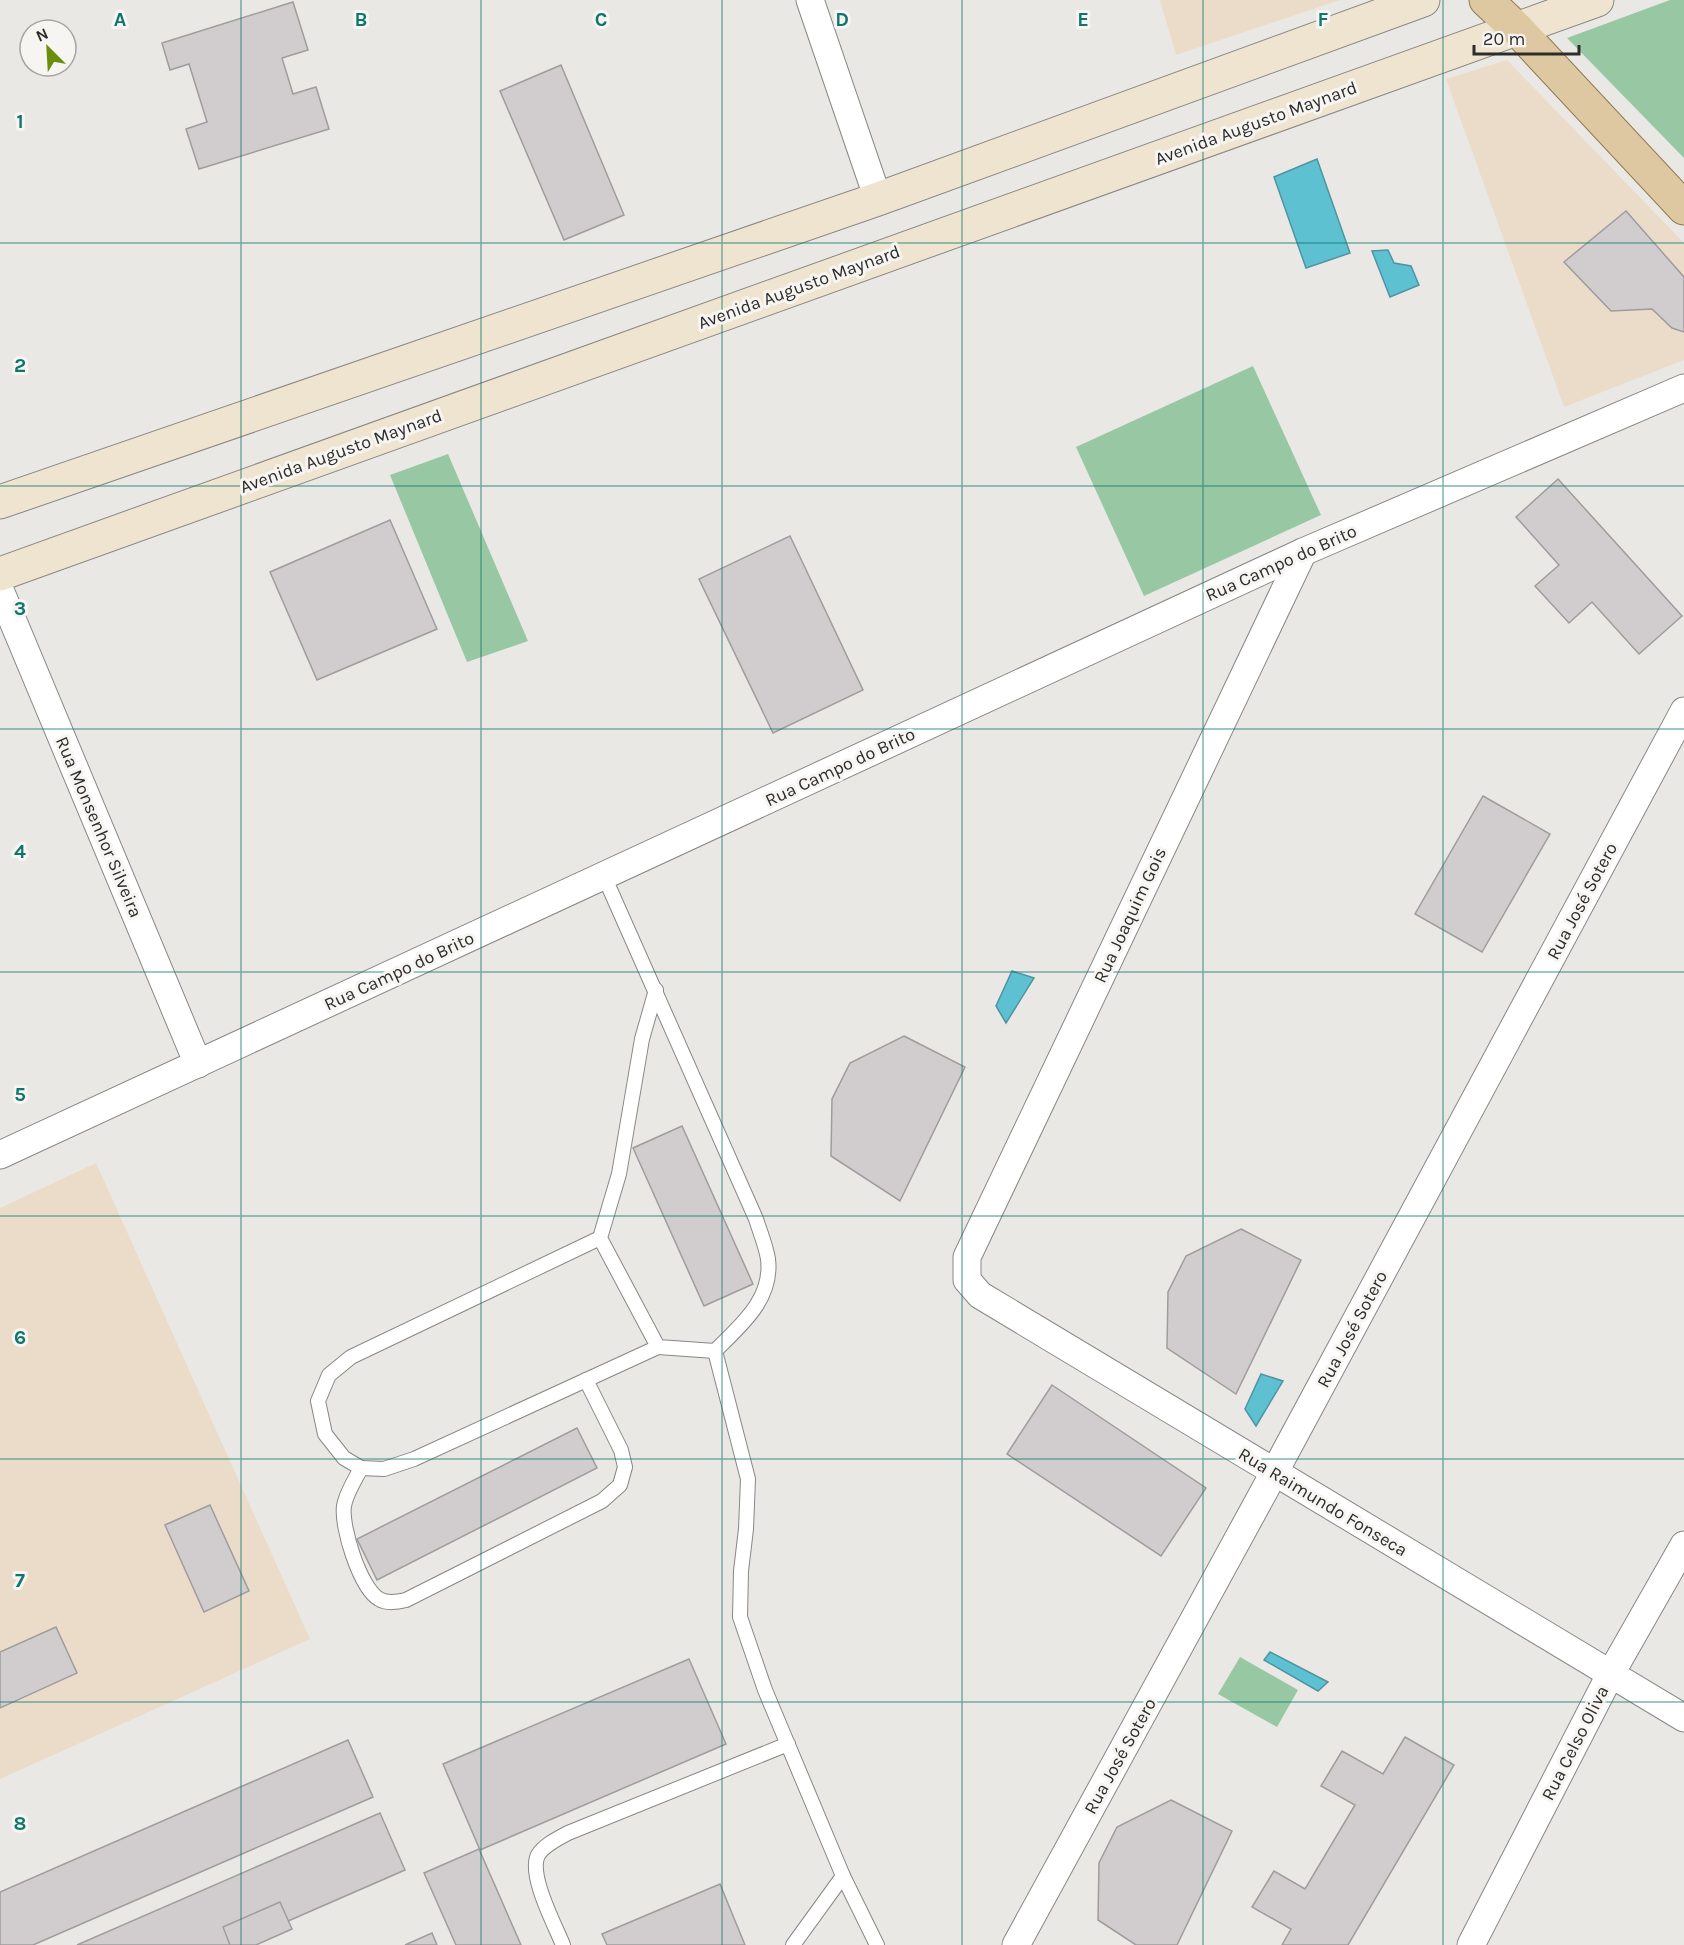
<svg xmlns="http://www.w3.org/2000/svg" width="1684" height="1945" font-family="Karla,sans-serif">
<rect width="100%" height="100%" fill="#eae8e5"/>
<g fill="#eadcc9">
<polygon points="1160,0 1340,0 1176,55"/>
<polygon points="1507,60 1684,243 1684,360 1564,407 1446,79"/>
<polygon points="96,1163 310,1639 0,1779 0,1208"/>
</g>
<g fill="#98c8a3">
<polygon points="1670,0 1684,0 1684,158 1567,38"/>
<polygon points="1253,366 1321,515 1144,596 1076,447"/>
<polygon points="448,454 528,641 467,662 390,475"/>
<polygon points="1240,1657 1298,1690 1277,1727 1218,1694"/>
</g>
<g fill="#5dc1d2" stroke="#4f94a0" stroke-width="1.5">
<polygon points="1317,159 1350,253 1306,268 1274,177"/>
<polygon points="1388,250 1394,263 1411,266 1419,285 1390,297 1372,251"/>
<polygon points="1012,971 1034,978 1006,1023 996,1006"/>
<polygon points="1261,1374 1283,1381 1256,1426 1245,1409"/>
<polygon points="1270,1652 1328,1682 1318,1691 1264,1660"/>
</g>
<g fill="#d1cdce" stroke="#9f9c9d" stroke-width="1.5">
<polygon points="293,2 308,50 282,58 293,94 316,87 329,129 199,169 186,129 207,122 189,64 170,70 162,43"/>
<polygon points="561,65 624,215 564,240 500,91"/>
<polygon points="1626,211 1684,277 1684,332 1672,328 1652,309 1611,311 1564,262"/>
<polygon points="1558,479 1682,616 1639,654 1592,602 1569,623 1535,586 1559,565 1516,517"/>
<polygon points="390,520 437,629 317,680 270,572"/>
<polygon points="790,536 863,690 773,733 699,579"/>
<polygon points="1483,796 1550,834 1482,952 1415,914"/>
<polygon points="904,1036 965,1067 900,1201 831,1156 832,1099 850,1063"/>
<polygon points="682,1126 753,1284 704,1306 633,1148"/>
<polygon points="1241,1229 1301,1260 1236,1394 1167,1348 1168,1292 1186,1256"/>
<polygon points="1052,1385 1206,1488 1161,1556 1007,1454"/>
<polygon points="577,1428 597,1468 377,1580 357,1539"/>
<polygon points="210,1505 249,1591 204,1612 165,1525"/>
<polygon points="56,1627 77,1673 0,1708 0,1652"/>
<polygon points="689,1659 726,1744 480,1850 443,1764"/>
<polygon points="1405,1737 1454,1765 1348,1945 1282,1945 1291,1929 1252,1907 1274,1871 1305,1889 1355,1805 1321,1786 1342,1751 1383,1774"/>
<polygon points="348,1740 373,1797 33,1945 0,1945 0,1892"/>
<polygon points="1171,1800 1232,1831 1177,1945 1136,1945 1098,1920 1099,1863 1117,1827"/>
<polygon points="380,1813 405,1870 233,1945 77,1945"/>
<polygon points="479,1849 521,1945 456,1945 424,1873"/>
<polygon points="720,1884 745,1945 607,1945 602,1934"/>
<polygon points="280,1902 292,1929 256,1945 230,1945 223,1927"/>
<polygon points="432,1933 437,1945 405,1945"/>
</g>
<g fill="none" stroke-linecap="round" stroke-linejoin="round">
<g stroke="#898785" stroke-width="16">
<g id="lane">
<path d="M604 876 756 1219C760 1232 766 1246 768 1259 773 1299 741 1325 715 1351L748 1479 746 1529 741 1571 740 1617 765 1690 843 1876 877 1945"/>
<polyline points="656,990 642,1039 619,1174 600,1238 658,1347 715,1351"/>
<polyline points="600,1238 351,1357 329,1375 318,1401 325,1434 344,1458 361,1468 384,1469 414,1459 658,1347"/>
<path d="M361 1468C355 1480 346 1493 344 1506 341 1527 360 1588 379 1599 387 1604 397 1602 406 1600L602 1501 620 1485 625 1467 621 1450 586 1380"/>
<path d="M563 1945C555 1925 528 1875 538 1855 544 1845 559 1838 568 1833L788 1744"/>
<polyline points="793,1945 843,1876"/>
</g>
</g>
<g stroke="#898785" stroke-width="29">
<g id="street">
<polyline points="810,0 878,199"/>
<polyline points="1303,552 967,1257 967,1280 980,1295 1684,1718"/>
<polyline points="0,590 198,1064"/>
<polyline points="0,1155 1303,552 1684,388"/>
<polyline points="1016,1945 1274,1473 1684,711"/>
<polyline points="1471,1945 1610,1675 1684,1545"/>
</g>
</g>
<g stroke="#898785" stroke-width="35">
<g id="secondary">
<polyline points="0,502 878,199 1423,0"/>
<polyline points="0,574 1597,0"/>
</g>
</g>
<g stroke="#917a4f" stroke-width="35">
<polyline id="primary" points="1486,0 1517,29 1684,208"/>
</g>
<use href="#lane" stroke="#fff" stroke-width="14"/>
<use href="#street" stroke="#fff" stroke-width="27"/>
<use href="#secondary" stroke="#eee4d0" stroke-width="33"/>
<use href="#primary" stroke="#ddc8a1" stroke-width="33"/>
</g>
<path fill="none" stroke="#0f766e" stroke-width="1.5" stroke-opacity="0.55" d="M241 0V1945M481 0V1945M722 0V1945M962 0V1945M1203 0V1945M1443 0V1945M0 243H1684M0 486H1684M0 729H1684M0 972H1684M0 1216H1684M0 1459H1684M0 1702H1684"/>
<g text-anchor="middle" stroke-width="6" stroke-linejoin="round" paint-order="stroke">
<g font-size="18" fill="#2d2c2b" stroke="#f7f5f2">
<text transform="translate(1256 123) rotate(-20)" y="6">Avenida Augusto Maynard</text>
<text transform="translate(799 287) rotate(-20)" y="6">Avenida Augusto Maynard</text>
<text transform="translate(341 451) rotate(-20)" y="6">Avenida Augusto Maynard</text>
<text transform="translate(1281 563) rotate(-24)" y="6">Rua Campo do Brito</text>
<text transform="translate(840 767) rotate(-25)" y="6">Rua Campo do Brito</text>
<text transform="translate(99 827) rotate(67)" y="6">Rua Monsenhor Silveira</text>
<text transform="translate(1582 901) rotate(-62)" y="6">Rua José Sotero</text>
<text transform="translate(1130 915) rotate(-65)" y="6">Rua Joaquim Gois</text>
<text transform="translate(399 971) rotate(-25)" y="6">Rua Campo do Brito</text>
<text transform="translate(1352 1329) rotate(-62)" y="6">Rua José Sotero</text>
<text transform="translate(1323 1502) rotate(31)" y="6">Rua Raimundo Fonseca</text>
<text transform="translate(1575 1743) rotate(-63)" y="6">Rua Celso Oliva</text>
<text transform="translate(1120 1756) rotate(-61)" y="6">Rua José Sotero</text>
</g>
</g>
<g font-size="20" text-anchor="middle" font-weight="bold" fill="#0f766e" stroke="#f7f5f2" stroke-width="6" stroke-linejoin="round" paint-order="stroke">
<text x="120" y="26">A</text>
<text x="361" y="26">B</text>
<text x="601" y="26">C</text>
<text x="842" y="26">D</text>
<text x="1083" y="26">E</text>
<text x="1323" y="26">F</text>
<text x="20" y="128">1</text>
<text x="20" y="372">2</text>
<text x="20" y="615">3</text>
<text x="20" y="858">4</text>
<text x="20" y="1101">5</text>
<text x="20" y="1344">6</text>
<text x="20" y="1587">7</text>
<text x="20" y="1830">8</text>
</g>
<g transform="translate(48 48) rotate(336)"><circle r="28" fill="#f7f5f2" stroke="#a6a5a2" stroke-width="1.5"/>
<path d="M0-4.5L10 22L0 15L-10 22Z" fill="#6c8c0e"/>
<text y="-9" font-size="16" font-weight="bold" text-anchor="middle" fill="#2d2c2b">N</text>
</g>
<path d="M1474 45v9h105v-9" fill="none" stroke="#2d2c2b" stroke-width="3"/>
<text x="1483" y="45" font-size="18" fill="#2d2c2b" stroke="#f7f5f2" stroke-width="4.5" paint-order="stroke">20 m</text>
</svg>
